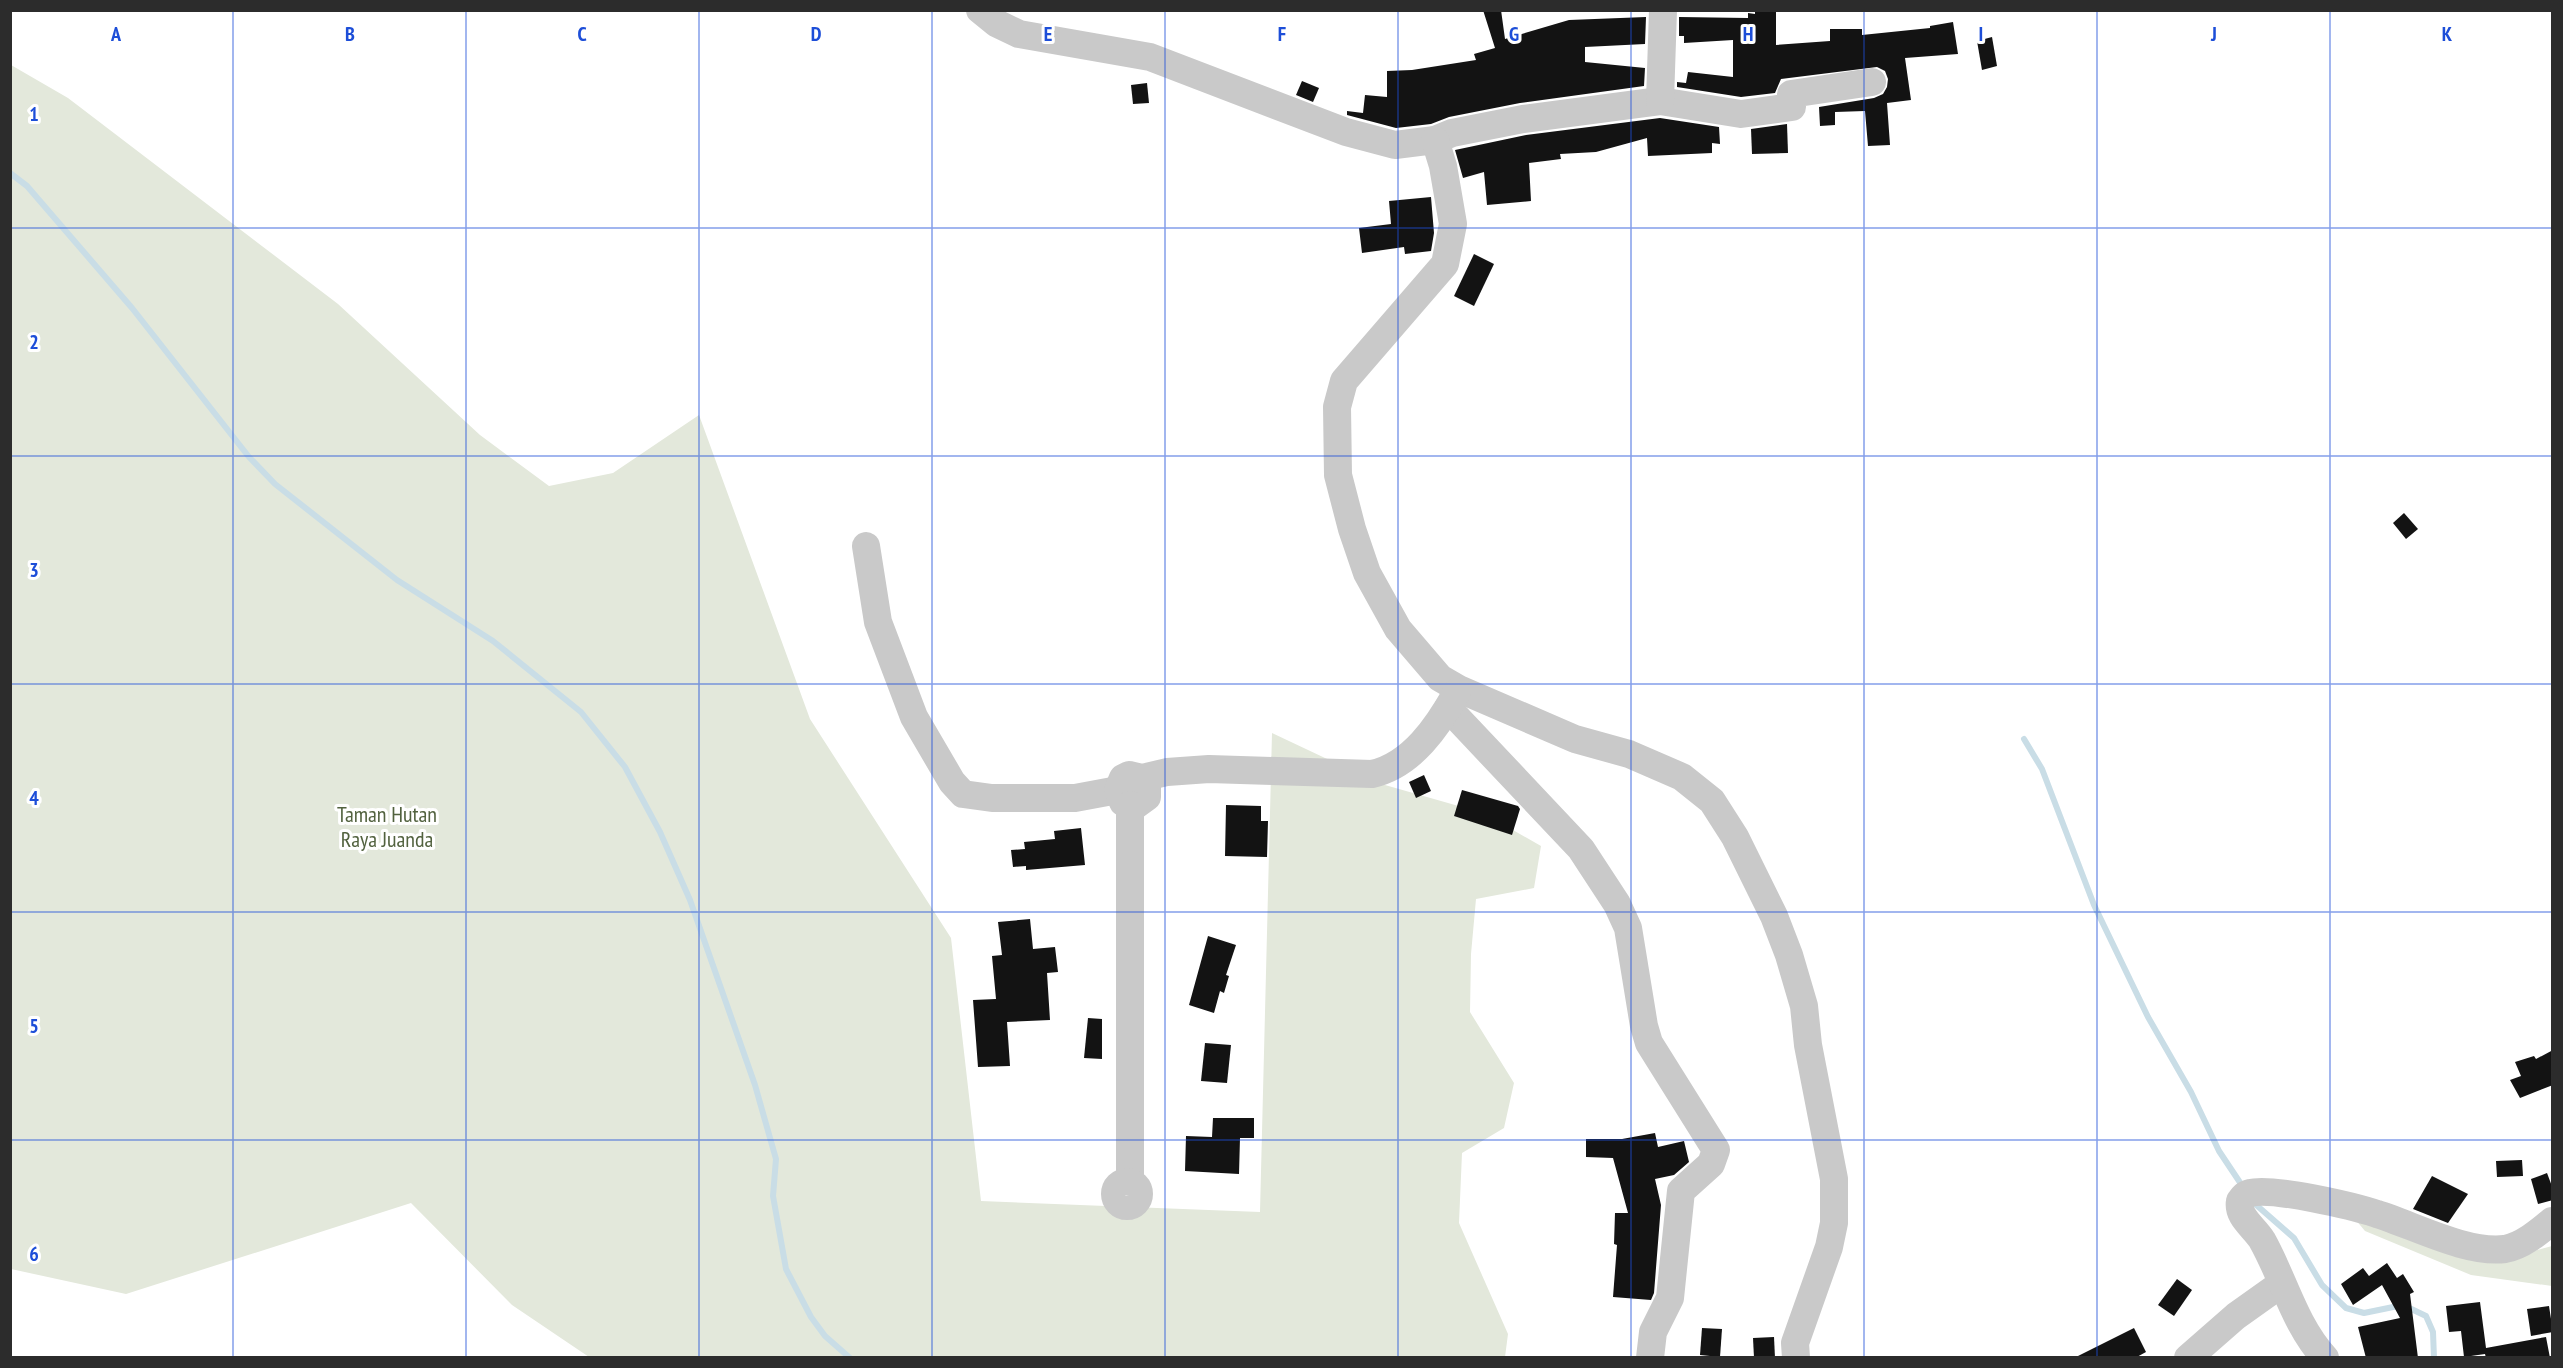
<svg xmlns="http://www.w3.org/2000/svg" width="2563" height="1368" font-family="'PT Sans Narrow',sans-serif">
<rect width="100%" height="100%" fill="#fff"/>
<g fill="#e3e8db">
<polygon points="11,65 68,98 338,304 480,435 549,486 613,473 699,415 810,719 951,938 981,1201 1260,1212 1272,733 1378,783 1483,813 1541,846 1534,888 1476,899 1471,954 1470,1012 1514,1083 1504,1128 1462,1153 1459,1223 1508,1334 1505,1357 589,1357 512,1305 411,1203 126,1294 11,1269"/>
<polygon points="2355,1219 2512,1257 2552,1246 2552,1286 2471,1275 2365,1231"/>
</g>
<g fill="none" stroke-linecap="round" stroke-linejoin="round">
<g stroke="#c9dde6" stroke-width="6">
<polyline points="10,173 27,186 132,308 249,457 275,484 397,580 493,641 581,712 625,767 660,832 690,900 755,1085 776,1159 773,1196 786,1269 811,1317 825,1336 850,1358"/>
<polyline points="2024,739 2042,769 2094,905 2148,1017 2191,1092 2219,1151 2243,1187"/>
<polyline points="2254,1203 2294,1238 2322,1285 2346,1308 2364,1313 2403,1305 2426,1316 2433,1332 2434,1358"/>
</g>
</g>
<g fill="#131313">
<polygon points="1483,10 1501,10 1505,39 1569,20 1646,17 1645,44 1585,47 1585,62 1645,68 1644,86 1520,103 1449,117 1431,124 1396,128 1347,115 1347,111 1363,113 1365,95 1387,97 1387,71 1412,70 1476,60 1474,54 1495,48"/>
<polygon points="1755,10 1776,10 1776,45 1830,41 1830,29 1862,29 1862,35 1930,28 1930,26 1953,22 1958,54 1905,58 1911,100 1887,103 1890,145 1868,146 1865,111 1835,112 1835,125 1820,126 1819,107 1874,98 1883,94 1887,87 1888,79 1885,71 1877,67 1781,79 1775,93 1741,97 1677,87 1677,82 1686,83 1688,72 1733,77 1733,40 1684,43 1684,36 1679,36 1679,17 1748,18 1748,13 1755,14"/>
<polygon points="1992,37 1997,66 1982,70 1977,41"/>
<polygon points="1302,81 1319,88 1313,102 1296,95"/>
<polygon points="1147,83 1149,103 1133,104 1131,85"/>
<polygon points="1660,118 1719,127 1720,144 1712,143 1712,153 1648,156 1647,138 1596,152 1560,154 1561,159 1529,163 1531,201 1487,205 1484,172 1463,178 1455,150 1526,135"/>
<polygon points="1787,124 1788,153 1752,154 1751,129"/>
<polygon points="1431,197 1434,233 1431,251 1405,254 1404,247 1362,253 1359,228 1391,224 1389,201"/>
<polygon points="1474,254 1494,264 1474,306 1454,296"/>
<polygon points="2404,513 2418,529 2406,539 2393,523"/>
<polygon points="1424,775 1431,791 1416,798 1409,782"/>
<polygon points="1462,790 1518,806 1520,809 1512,835 1454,816"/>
<polygon points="1226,805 1261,806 1261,821 1268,821 1267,857 1225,856"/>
<polygon points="1081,828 1085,865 1026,870 1026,866 1013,867 1011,850 1025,849 1024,842 1055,839 1054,831"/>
<polygon points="1030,919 1033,949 1055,947 1058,972 1047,973 1050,1020 1007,1022 1010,1066 978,1067 973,1000 996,999 992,956 1002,955 998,922"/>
<polygon points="1208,936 1236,945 1226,975 1229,976 1224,993 1220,991 1214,1013 1189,1005"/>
<polygon points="1088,1018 1102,1019 1102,1059 1084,1058"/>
<polygon points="1205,1043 1231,1045 1227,1083 1201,1081"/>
<polygon points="2553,1050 2553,1085 2520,1098 2510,1080 2521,1076 2515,1062 2534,1056 2536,1059"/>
<polygon points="1213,1118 1254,1118 1254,1138 1240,1138 1239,1174 1185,1171 1186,1136 1212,1137"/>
<polygon points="1655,1133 1658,1147 1684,1141 1689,1162 1674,1175 1655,1179 1661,1205 1654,1293 1651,1300 1613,1297 1617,1245 1614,1244 1615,1213 1628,1213 1613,1158 1586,1157 1586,1139 1622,1139"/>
<polygon points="2522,1160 2523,1176 2497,1177 2496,1161"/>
<polygon points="2547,1173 2553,1189 2553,1200 2538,1204 2531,1179"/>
<polygon points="2432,1176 2468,1194 2448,1223 2413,1209"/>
<polygon points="2387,1263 2397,1278 2403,1274 2414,1292 2410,1294 2418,1358 2366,1358 2358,1327 2400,1318 2382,1285 2353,1305 2341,1284 2363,1268 2369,1276"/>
<polygon points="2177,1279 2192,1290 2174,1316 2158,1305"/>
<polygon points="2480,1302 2486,1348 2546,1337 2550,1358 2486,1358 2485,1354 2464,1357 2461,1331 2449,1332 2446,1306"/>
<polygon points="2549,1306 2553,1332 2531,1336 2527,1309"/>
<polygon points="1702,1328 1722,1329 1720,1357 1700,1355"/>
<polygon points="2134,1328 2146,1352 2135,1358 2074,1358"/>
<polygon points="1774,1337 1775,1358 1754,1358 1753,1338"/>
</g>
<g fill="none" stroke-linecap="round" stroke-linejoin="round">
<g stroke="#c9c9c9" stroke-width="28">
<polyline points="980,10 996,23 1019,34 1150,57 1346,132 1395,145 1435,140 1452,133 1523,119 1660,101 1741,114 1792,107 1791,94 1872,82"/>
<polyline points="1660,101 1663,10"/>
<polyline points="1435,140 1443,166 1453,224 1445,264 1344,381 1337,407 1338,475 1352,529 1367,573 1398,629 1440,678 1459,689 1575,739 1629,754 1682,777 1712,801 1735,837 1774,916 1789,955 1804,1006 1808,1045 1834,1179 1834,1223 1829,1247 1795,1343 1796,1358"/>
<polyline points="866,546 878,622 914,717 952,782 963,794 992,798 1075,798 1118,790"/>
<polyline points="1448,708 1581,849 1617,904 1628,928 1644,1026 1649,1043 1716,1150 1711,1164 1681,1191 1670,1298 1653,1332 1650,1358"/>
<path d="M1142 778 1147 783V797L1136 805 1123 802 1118 790 1123 778 1129 775 1142 778 1167 772 1209 769 1372 774C1412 765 1438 726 1457 692"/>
<polyline points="1130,805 1130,1182"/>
<circle cx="1127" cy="1194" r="12"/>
<polyline points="2188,1358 2236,1316 2281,1284"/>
<path d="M2325 1358C2294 1324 2284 1279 2262 1240 2254 1227 2237 1217 2240 1201 2243 1197 2245 1194 2250 1193 2272 1187 2353 1206 2377 1214 2413 1225 2467 1254 2505 1249 2522 1246 2539 1232 2552 1221"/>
</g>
</g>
<path fill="none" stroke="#1d4ed8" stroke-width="1.5" stroke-opacity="0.55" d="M233 10V1358M466 10V1358M699 10V1358M932 10V1358M1165 10V1358M1398 10V1358M1631 10V1358M1864 10V1358M2097 10V1358M2330 10V1358M10 228H2552M10 456H2552M10 684H2552M10 912H2552M10 1140H2552"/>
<g text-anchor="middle" stroke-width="6" stroke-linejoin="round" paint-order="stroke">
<g font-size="22" fill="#52623f" stroke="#fff">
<text x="387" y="822">Taman Hutan<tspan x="387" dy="25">Raya Juanda</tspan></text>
</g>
</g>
<g font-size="20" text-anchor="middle" font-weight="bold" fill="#1d4ed8" stroke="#fff" stroke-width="6" stroke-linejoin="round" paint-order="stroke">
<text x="116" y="41">A</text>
<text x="350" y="41">B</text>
<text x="582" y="41">C</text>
<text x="816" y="41">D</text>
<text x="1048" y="41">E</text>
<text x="1282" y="41">F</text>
<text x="1514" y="41">G</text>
<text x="1748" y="41">H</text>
<text x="1981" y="41">I</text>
<text x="2214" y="41">J</text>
<text x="2447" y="41">K</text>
<text x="34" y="121">1</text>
<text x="34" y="349">2</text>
<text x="34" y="577">3</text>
<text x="34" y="805">4</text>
<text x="34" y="1033">5</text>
<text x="34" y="1261">6</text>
</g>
<rect width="2563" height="1368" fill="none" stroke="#2c2c2c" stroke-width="24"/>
</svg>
